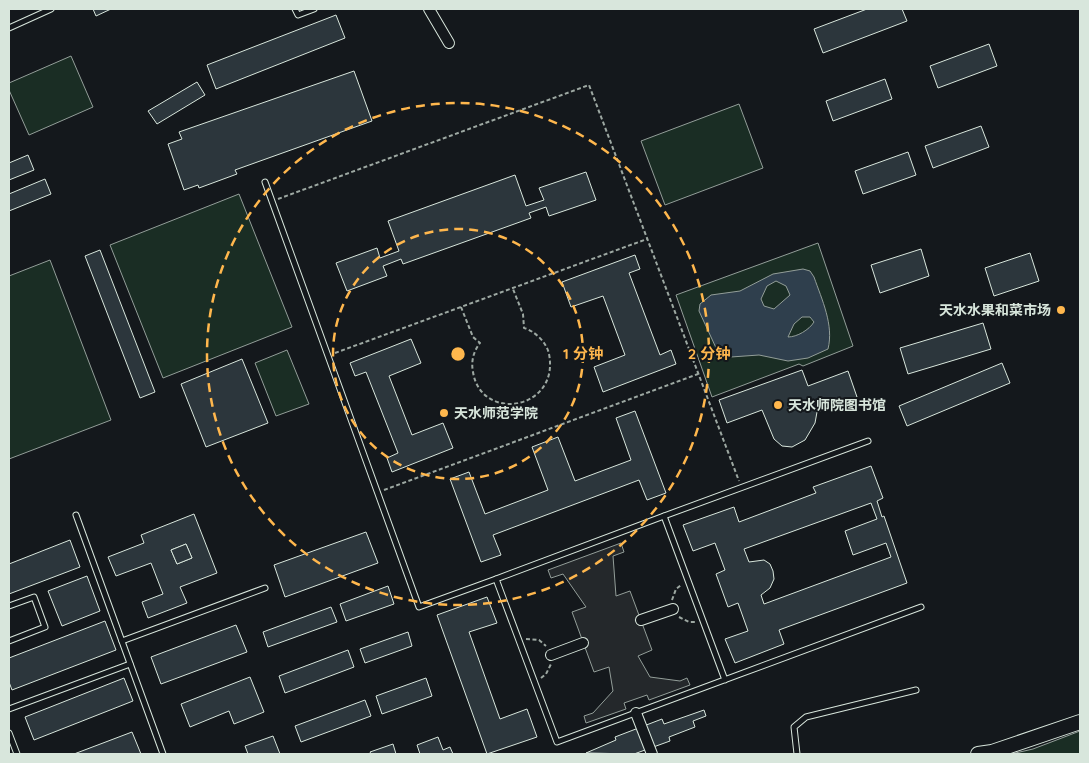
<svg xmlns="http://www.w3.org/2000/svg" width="1089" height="763" font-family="Quicksand,'Noto Sans SC',sans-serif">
<rect width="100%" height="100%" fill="#14181c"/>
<g fill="#1a2d24" stroke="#939e99">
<polygon points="71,56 93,107 29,135 9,90 9,83"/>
<polygon points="739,104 763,168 665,205 641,141"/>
<polygon points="239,194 292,327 163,378 110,245"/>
<polygon points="818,243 853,346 803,366 799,364 712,397 676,295"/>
<polygon points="50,260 111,420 9,459 9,276"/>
<polygon points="287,350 309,404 276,416 255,363"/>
<polygon points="1080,731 1080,754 1011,754 1033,749"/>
</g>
<polygon fill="#24282b" stroke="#939e99" points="621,543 624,552 613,556 616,596 630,591 652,650 638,656 650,677 680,681 687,678 690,685 649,700 647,695 624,703 626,709 586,723 584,716 593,713 613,691 609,667 594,672 572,612 586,607 563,574 551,578 548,570"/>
<path fill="#2f3f4d" stroke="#939e99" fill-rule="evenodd" d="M803 269 810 271 814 277C822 300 834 325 828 349L808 358 788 361 759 355 731 357 717 350 699 311 700 304 711 295 740 291 773 274ZM776 281 786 286 790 295 774 309 764 306 761 299 767 286ZM802 317H810L814 322C809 330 797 337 788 337L794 324Z"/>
<g fill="#2c363c" stroke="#d8e6dc" fill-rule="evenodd">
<polygon points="93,9 111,9 96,16"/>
<polygon points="867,9 902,9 907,21 823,53 814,29"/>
<polygon points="336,15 345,38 216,89 207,65"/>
<polygon points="989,44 997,66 938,88 930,66"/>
<polygon points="354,71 372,121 235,170 237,174 199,188 198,185 184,190 168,144 182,139 179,132"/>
<polygon points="885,79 892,99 833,121 826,101"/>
<polygon points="197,82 205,95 157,124 148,111"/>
<polygon points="981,126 989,147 933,168 925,146"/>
<polygon points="908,152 916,175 863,194 855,171"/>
<polygon points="28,155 34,170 9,180 9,163"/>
<polygon points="586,172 596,200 549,216 546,207 529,213 531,218 403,264 401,259 383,266 387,276 347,291 336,263 377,248 380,258 399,251 388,221 515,175 526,206 544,200 539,188"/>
<polygon points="45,179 51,194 9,211 9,194"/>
<polygon points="921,249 929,276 880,293 871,265"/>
<polygon points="100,250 155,392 140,398 85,256"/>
<polygon points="1030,253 1039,281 994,296 985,268"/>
<polygon points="635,255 640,269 629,273 660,355 671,350 676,364 603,392 594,367 625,355 603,296 571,307 562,282"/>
<polygon points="983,323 991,349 908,374 900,348"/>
<polygon points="411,339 421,363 389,376 412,435 443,423 453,448 392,472 387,458 398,453 366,372 355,376 350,363"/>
<polygon points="242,359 268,423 206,447 181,384"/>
<polygon points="1002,363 1010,383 907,426 899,406"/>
<polygon points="802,370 808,386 848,371 857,397 817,412 815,423 805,440 792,447 782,446 774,439 762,410 727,423 719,400"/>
<polygon points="635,411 666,493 647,500 639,480 493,535 501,555 481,562 450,479 469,472 485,514 548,490 532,447 558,437 575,481 631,460 616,418"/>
<path d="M871 466 883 498 877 501 882 517 884 516 907 583 779 630 784 644 735 663 725 639 748 631 738 603 728 607 716 574 725 570 715 543 693 551 683 525 734 507 739 522 816 493 813 487ZM871 503 877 519 845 531 853 555 886 543 891 557 764 604 761 595 770 588 774 579 773 571 770 564 764 560 749 562 744 549Z"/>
<path d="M194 514 217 573 180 587 187 603 148 618 142 602 163 594 151 563 116 576 108 557 144 543 141 535ZM186 544 192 558 177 564 171 550Z"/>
<polygon points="366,532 378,563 285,597 274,565"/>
<polygon points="70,540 80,567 9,594 9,564"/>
<polygon points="186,544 192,558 177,564 171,550"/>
<polygon points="87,576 100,611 62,626 48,591"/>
<polygon points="388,586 394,604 346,621 340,604"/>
<polygon points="487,597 497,623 469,632 500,719 527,709 537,737 487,754 437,615"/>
<polygon points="331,607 337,622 268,647 263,632"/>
<polygon points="105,621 116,650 12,690 9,682 9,658"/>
<polygon points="236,625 247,652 161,684 151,657"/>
<polygon points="408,632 412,646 365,663 360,649"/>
<polygon points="348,650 354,667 285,693 279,676"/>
<polygon points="250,677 264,712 234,724 229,711 190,727 181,704"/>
<polygon points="124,678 133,701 34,740 25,717"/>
<polygon points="426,678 432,696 382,714 376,696"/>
<polygon points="365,700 371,716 301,742 295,726"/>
<polygon points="704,710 706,716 693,721 695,727 669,737 670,741 634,754 586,753 616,740 615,737 662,719 664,724"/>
<polygon points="132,732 141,754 74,754"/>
<polygon points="273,736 280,754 248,754 245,746"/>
<polygon points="438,737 443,750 450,747 453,754 420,754 417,745"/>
<polygon points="393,744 396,754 371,754 370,752"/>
</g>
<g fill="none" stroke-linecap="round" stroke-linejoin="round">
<g stroke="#d8e6dc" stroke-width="7">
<g id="lane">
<polyline points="295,9 298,15 314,9"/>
<polyline points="9,28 51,9"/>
<polyline points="265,182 419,607 496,579"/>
<polyline points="76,515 163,754"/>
<polyline points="664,516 868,441"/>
<polyline points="9,606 34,597 45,627 9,641"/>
<polyline points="122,641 265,588"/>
<path d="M725 680 664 516 496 579 557 742C678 697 800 652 921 607"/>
<polyline points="9,709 130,664"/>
<polyline points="9,733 17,754"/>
<polyline points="797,754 794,727 806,717 916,690"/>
</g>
</g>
<g stroke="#d8e6dc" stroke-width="12">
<g id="street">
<polyline points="429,9 449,43"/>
<polyline points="641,620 673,609"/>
<polyline points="551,655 583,643"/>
<polyline points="636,713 652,754"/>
</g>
</g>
<g stroke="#d8e6dc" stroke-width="16">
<polyline id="secondary" points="978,754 992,752 1080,722"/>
</g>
<g stroke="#9da8a2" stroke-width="2" stroke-dasharray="4 2.5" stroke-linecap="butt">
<polyline points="278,199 589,85 739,481"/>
<path d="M461 307 473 337 480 343C473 352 471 362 473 372 481 423 560 410 549 354 547 343 535 331 524 328L523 314 513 289"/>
<polyline points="335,353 647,239"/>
<polyline points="384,490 698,374"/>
<polyline points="672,600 676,589 681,585"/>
<polyline points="679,617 689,622 696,622"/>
<polyline points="526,639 539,640 546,646"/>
<polyline points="541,678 546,674 551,664"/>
</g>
<use href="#lane" stroke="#14181c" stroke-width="5"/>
<use href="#street" stroke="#14181c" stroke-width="10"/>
<use href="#secondary" stroke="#14181c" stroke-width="14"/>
</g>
<g fill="none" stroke="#ffb74d" stroke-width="2.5" stroke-dasharray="9 6">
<circle cx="458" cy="354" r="125"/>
<circle cx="458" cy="354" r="251"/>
</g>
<g fill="#ffb74d" stroke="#14181c" stroke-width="2">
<circle cx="1061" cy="310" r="5"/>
<circle cx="778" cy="405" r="5"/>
<circle cx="444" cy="413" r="5"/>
</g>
<g text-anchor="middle" stroke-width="4" stroke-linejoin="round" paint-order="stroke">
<g font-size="14" font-weight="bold" fill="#d8e6dc" stroke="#14181c" text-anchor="start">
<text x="1051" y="315" text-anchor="end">天水水果和菜市场</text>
<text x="788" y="410">天水师院图书馆</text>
<text x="454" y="418">天水师范学院</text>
</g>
</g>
<circle cx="458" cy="354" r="8" fill="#ffb74d" stroke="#14181c" stroke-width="2.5"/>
<g font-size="15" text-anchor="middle" font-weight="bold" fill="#ffb74d" stroke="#14181c" stroke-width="4" stroke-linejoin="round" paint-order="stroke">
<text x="583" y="359">1 分钟</text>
<text x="709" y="359">2 分钟</text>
</g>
<rect width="1089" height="763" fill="none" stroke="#d8e6dc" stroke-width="20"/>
</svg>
